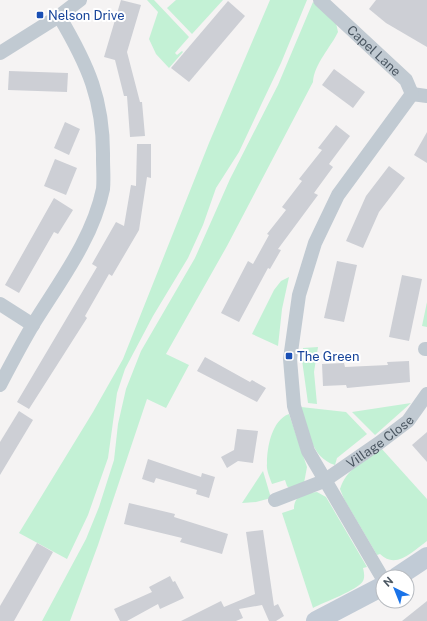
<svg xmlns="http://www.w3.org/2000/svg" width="427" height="621" font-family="'Public Sans',sans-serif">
<rect width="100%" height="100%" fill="#f5f3f3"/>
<g fill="#c3f1d5">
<polygon points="147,0 154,0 189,37 175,53 177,55 182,51 183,52 169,68 156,54 149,39 158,12"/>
<polygon points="176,0 223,0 192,34 167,8"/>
<polygon points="270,0 307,0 281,63 261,105 239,152 216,188 203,225 188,258 153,316 125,369 117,393 108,458 88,515 67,559 19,533 93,412 123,359 209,143"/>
<path d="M313 2 336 23 338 32C331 47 314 64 313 82L227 246 166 354 189 365 166 408 147 399 98 545 70 621H42L86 539 99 507 114 460 118 424 126 389 141 351 195 258 230 179 278 85Z"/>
<polygon points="289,277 282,309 278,346 252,334 274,290 281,281"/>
<polygon points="427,302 427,327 422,326"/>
<polygon points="318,347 314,372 317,404 308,403 302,360 303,348"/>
<polygon points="411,403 375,435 352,412"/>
<path d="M301 407 346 412 367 434 337 458 335 465C311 458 307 428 301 407Z"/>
<path d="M289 414 307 467 304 483 290 489 287 486 285 480 272 484C270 478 266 470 267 463 267 447 272 420 289 414Z"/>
<path d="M381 448 427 499V541C413 551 396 570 380 554L377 555 344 499 340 489C346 469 365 460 381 448Z"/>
<polygon points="263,471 271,498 256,502 242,503"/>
<path d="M317 492 326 497 367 567 363 568C364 572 365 577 363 581 358 590 324 602 313 608L282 513 294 509C294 495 305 493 317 492Z"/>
</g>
<g fill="#cdcfd5">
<polygon points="121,0 141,5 127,52 140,102 142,102 145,136 130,137 127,96 124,96 115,60 104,57"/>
<polygon points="376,0 427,0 427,47 386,23 369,9"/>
<polygon points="228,1 245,16 189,82 171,68"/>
<polygon points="334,69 365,92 353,108 322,85"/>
<polygon points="9,71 68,73 67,92 8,90"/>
<polygon points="65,122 80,129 69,155 54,148"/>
<polygon points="336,125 350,136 329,164 333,167 314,193 318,195 278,249 281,250 270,269 268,268 239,322 221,313 248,261 253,264 269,235 267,234 286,210 282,207 302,181 299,179 322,150 318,148"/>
<polygon points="427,132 427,163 414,155"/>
<polygon points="137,144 151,144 151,178 147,177 139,230 112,276 109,274 85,316 87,318 29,409 17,402 97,267 92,264 116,222 124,226 131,185 136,186"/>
<polygon points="55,159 77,168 66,195 44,186"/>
<polygon points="389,166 405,178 379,212 363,248 346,241 366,196"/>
<polygon points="54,198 73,210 58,234 54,232 19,293 5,285"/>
<polygon points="337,261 357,265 344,322 324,318"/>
<polygon points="402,275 422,279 409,341 389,337"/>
<polygon points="205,357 250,382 252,380 266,388 257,402 197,371"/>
<polygon points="409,361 410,382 347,388 346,385 323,386 322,364 344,363 345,367 388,365 387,362"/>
<polygon points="19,411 33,420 0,475 0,442"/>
<polygon points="237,429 258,431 253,463 238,461 227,468 221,457 234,450"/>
<polygon points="427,432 427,462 412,445"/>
<polygon points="148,459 201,477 202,473 215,477 209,498 196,494 197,490 156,478 154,483 142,479"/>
<polygon points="129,503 175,514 174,517 228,534 222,554 180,542 182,538 124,524"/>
<polygon points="263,530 274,606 278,604 284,616 276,621 269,621 262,605 239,609 243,618 236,621 181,621 221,601 224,607 255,594 246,532"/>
<polygon points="37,543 53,552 14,621 0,621 0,606"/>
<polygon points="170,576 173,582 175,581 184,598 160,609 158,604 127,621 120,621 114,609 152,592 149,587"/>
<polygon points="427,601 427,621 402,621"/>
</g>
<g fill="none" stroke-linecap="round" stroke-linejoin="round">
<g stroke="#c1cad2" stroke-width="14">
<path id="s1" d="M320 0 406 80 412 94"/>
<polyline points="0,53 59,16 80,0"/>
<polyline points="412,94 427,96"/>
<polyline points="0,304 33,325"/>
<polyline points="425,349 427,349"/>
<path d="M0 385C11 364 22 343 34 323 60 281 93 238 103 189 104 179 103 168 103 159 104 100 88 65 59 16"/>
<path id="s2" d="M275 500 324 481 379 443 408 421 427 394"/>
<polyline points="383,579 308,451 294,406 290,359 299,295 315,243 338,195 412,94"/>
</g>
<g stroke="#c1cbd6" stroke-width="20">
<polyline points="397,577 427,557"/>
<polyline points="316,621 383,586"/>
</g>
</g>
<g fill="#1a4fb4" stroke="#fff" stroke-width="1.5">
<rect x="36" y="11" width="8" height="8" rx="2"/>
<rect x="285" y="352" width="8" height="8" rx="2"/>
</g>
<g text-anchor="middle" stroke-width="4" stroke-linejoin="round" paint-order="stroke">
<g font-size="13" fill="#164399" stroke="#fff" text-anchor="start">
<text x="48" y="20">Nelson Drive</text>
<text x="297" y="361">The Green</text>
</g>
<g font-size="13" fill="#4a5661" stroke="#fff">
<text dy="5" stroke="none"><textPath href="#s1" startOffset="74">Capel Lane</textPath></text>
<text dy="5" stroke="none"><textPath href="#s2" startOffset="121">Village Close</textPath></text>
</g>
</g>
<g transform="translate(395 589) rotate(317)"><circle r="19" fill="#ffffff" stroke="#b7bbc0"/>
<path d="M0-3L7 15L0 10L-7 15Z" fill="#1a73e8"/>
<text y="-6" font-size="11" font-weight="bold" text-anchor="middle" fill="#4a5661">N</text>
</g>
</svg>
